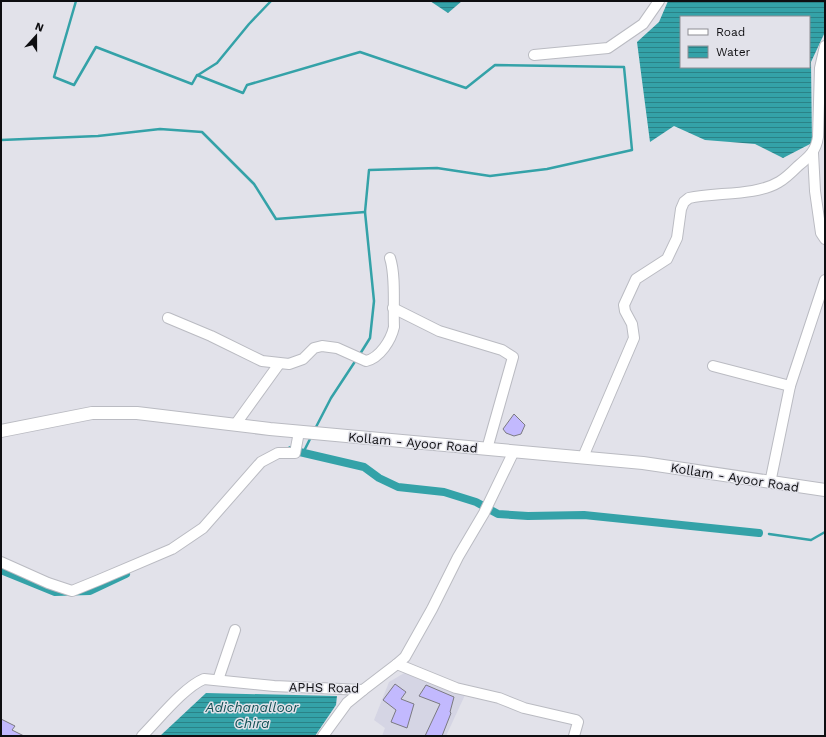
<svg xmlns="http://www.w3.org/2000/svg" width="826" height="737" font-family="'Work Sans',sans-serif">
<defs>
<pattern id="water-rules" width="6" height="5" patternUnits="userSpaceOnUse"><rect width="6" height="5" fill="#34a2a8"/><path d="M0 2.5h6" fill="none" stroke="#2a8287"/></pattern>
</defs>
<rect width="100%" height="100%" fill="#e2e2ea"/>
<polygon fill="#d5d5e4" points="406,672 465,695 446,736 382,736 385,728 374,720 389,682"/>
<g fill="url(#water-rules)" fill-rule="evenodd">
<polygon points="430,1 462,1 448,13"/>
<path d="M668 1H825V32L811 62 812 143 783 158 755 144 705 140 674 126 650 142 637 42 659 22ZM681 17H809V67H681Z"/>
<polygon points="206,693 337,696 336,705 315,736 160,736"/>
</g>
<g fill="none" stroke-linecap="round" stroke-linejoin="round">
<g stroke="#34a2a8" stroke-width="2.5">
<polyline points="76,1 54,77 74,85 96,47 192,84 197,75 243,93 247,85 360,52 466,88 495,65 624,67 632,150 547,169 490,176 437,168 369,170 365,212 374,301 370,338 360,354"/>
<polyline points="198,75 217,63 249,24 271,1"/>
<polyline points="1,140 98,136 160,129 202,132 254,184 276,219 365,212"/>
<polyline points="316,427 331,398 356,360"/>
<polyline points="303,453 310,439"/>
<polyline points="769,534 811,540 825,532"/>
</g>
<g stroke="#34a2a8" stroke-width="8">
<polyline points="291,450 364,467 379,478 398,487 444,492 476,502 498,514 528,516 584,515 759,533"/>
<polyline points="1,570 55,592 90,591 126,574"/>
</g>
</g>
<g fill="#c2b9fe" stroke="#7b7a81">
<polygon points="514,414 525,425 521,434 514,436 506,433 503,429"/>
<polygon points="395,684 406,692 401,699 414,704 407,728 391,722 396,710 383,700"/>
<polygon points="426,685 454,697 450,712 451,713 442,736 425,736 440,704 419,696"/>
<polygon points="1,719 15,726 12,730 24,736 1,736"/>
</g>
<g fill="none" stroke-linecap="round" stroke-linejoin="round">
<g stroke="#babbc2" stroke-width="12">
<g id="minor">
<polyline points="534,55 608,48 643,24 659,1"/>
<polyline points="813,153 815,191 821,233 825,239"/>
<polyline points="393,308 439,331 502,350 513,357 487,449"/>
<path d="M168 318 211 336 262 361 289 364 303 359 314 348 322 346 337 348 366 361C380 358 391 340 394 327 393 306 396 276 390 258"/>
<polyline points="713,366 790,386"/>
<polyline points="235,425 279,364"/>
<path d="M583 457 634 338 632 324 625 311 624 305 636 279 667 259 677 238 681 209 684 202 689 198C716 192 756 196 779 182 786 178 792 172 798 166 809 157 816 151 818 137L820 68 825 46"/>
<polyline points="770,483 790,386 825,280"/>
<polyline points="1,562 48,583 72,591 99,580 172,549 203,528 261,462 278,453 295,453 299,432"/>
<polyline points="397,664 456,688 499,698 524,708 576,720 578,722 574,736"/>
<polyline points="218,680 235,630"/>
<path d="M142 736C158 720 184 687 204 679L274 686 363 690 397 664 405 657 432 609 458 557 484 513 514 451"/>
<polyline points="323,736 347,703 363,690"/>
</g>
</g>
<g stroke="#babbc2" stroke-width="14">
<polyline id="major" points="1,431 92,413 137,413 270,429 643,463 825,490"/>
</g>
<use href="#minor" stroke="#fff" stroke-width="10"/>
<use href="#major" stroke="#fff" stroke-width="12"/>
</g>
<g text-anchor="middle" stroke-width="3" stroke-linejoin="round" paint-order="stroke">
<g font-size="13" fill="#0e0e11" stroke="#e2e2ea">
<text transform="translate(413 442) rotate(5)" y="5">Kollam - Ayoor Road</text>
<text transform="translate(735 477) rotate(9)" y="5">Kollam - Ayoor Road</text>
<text transform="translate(324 687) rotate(1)" y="5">APHS Road</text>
</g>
<g font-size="14" font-style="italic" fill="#145155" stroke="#e2e2ea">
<text x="252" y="712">Adichanalloor<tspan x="252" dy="16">Chira</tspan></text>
</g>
</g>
<rect width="826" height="737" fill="none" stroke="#0e0e11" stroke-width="4"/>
<rect x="680" y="16" width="130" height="52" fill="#e2e2ea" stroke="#8d8d93"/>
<rect x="688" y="29" width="20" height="6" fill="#ffffff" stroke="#8d8d93"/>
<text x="716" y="36" font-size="12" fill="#0e0e11">Road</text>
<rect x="688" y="46" width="20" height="12" fill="url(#water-rules)" stroke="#8d8d93"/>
<text x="716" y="56" font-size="12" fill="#0e0e11">Water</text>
<g transform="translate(36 36) rotate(21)" stroke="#e2e2ea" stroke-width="3" paint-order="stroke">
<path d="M0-3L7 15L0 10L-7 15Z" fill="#0e0e11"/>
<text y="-6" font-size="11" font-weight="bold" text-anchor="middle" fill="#0e0e11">N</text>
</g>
</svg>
